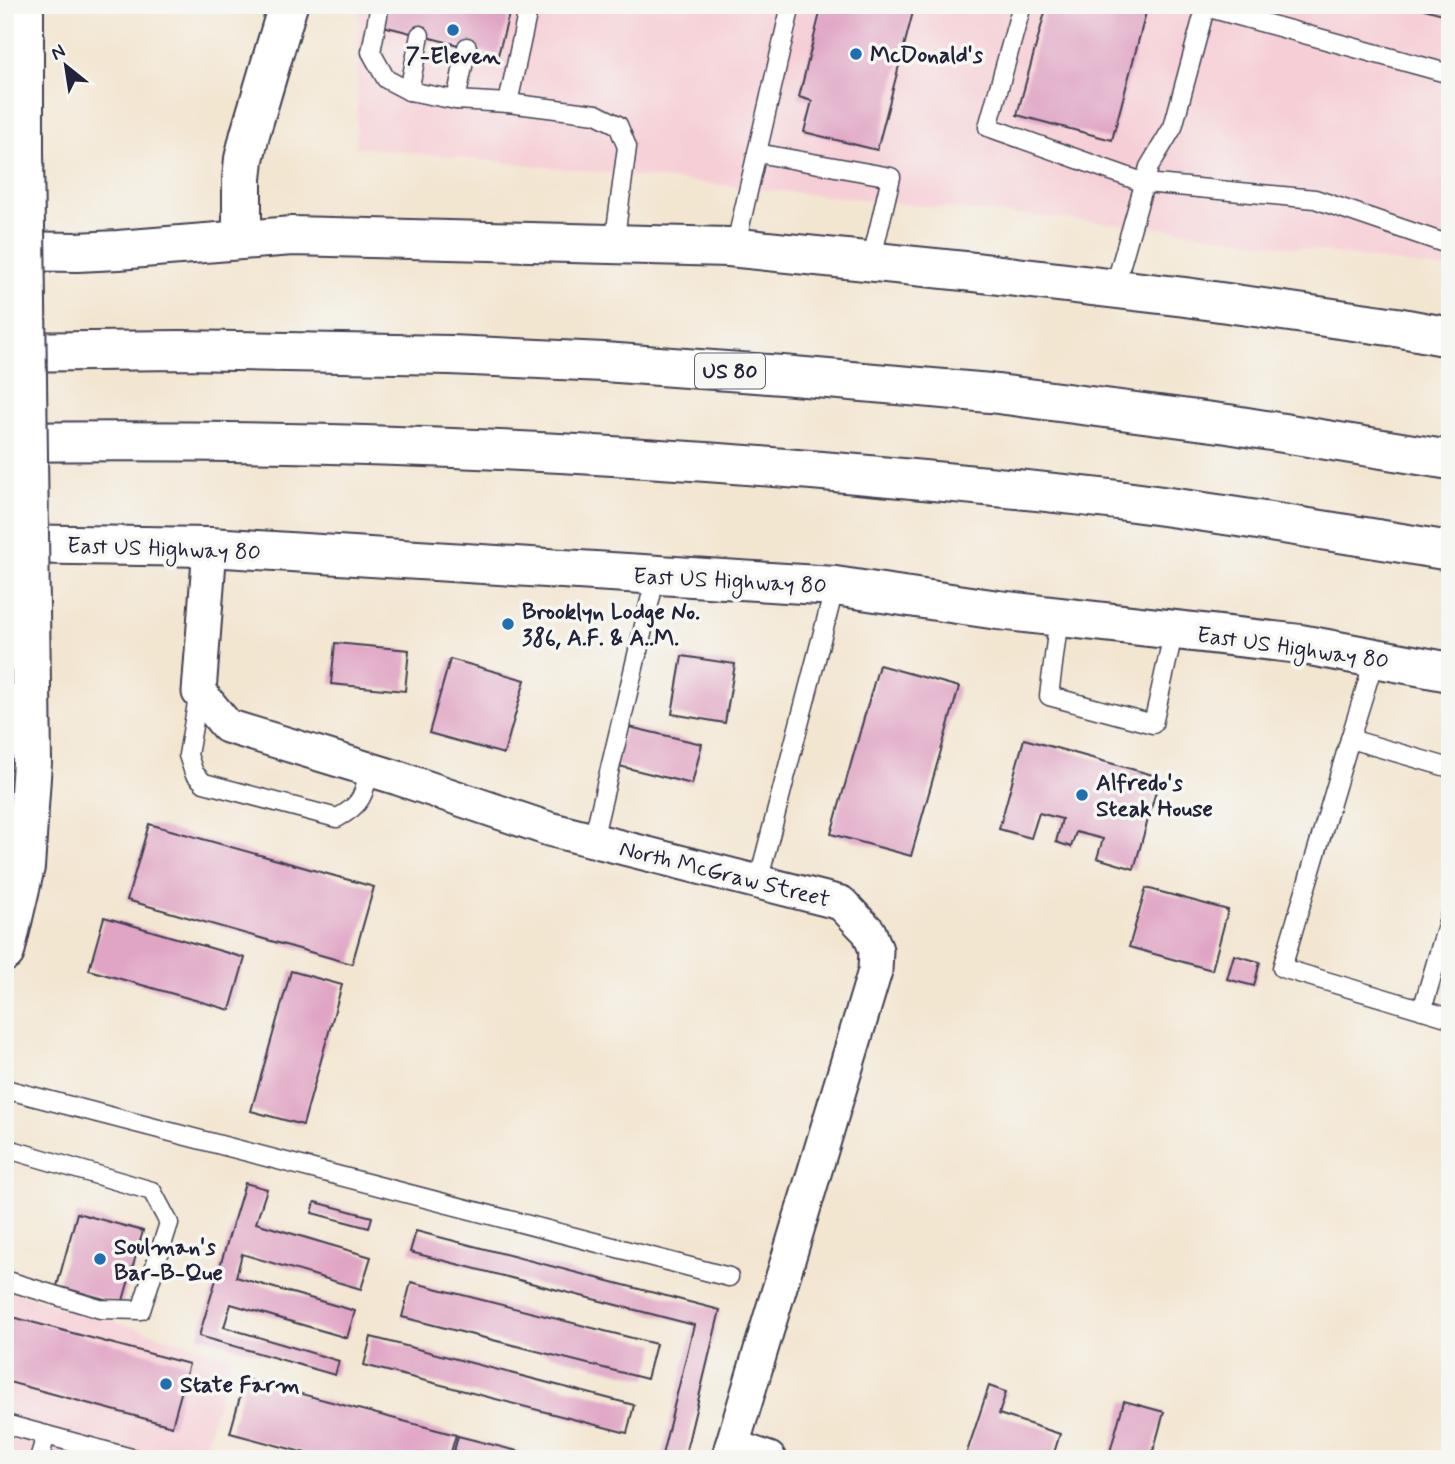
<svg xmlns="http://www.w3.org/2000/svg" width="1455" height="1464" font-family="Mynerve,sans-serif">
<rect width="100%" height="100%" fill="#f6f6f2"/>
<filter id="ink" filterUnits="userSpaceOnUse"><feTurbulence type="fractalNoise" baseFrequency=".0143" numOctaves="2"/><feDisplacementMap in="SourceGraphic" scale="14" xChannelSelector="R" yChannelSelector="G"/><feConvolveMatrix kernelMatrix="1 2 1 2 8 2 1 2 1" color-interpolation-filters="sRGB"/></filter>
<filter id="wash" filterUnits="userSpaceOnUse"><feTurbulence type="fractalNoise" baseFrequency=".00686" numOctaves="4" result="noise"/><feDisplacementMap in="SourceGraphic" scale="28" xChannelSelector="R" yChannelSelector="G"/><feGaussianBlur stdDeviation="1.57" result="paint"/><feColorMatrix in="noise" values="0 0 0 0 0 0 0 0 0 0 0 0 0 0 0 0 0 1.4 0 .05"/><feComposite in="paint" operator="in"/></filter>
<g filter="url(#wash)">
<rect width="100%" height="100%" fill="#f3e6d1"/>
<g fill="#f6cfd6">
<polygon points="360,5 1450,5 1450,270 1162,228 914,205 356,147"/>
<polygon points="5,1289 232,1357 201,1459 5,1459"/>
</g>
<g id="blocks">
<g fill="#e0a4c4">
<polygon points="389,5 505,5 511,7 498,55 383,26"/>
<polygon points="822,5 889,5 913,12 877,150 804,132 812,101 799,97"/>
<polygon points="1047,5 1148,5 1112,140 1017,115"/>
<polygon points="1413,5 1450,5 1450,16 1413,6"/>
<polygon points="335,643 409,650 405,691 331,684"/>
<polygon points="682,656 735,664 725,723 672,714"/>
<polygon points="450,659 525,680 504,754 429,733"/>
<polygon points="879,665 959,687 911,856 831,834"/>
<polygon points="625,726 702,744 692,784 615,765"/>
<polygon points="1024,739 1160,777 1134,869 1097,858 1103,839 1076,832 1071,847 1056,842 1062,819 1039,813 1031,838 999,829"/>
<polygon points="149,824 374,887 352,964 127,900"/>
<polygon points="1146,888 1228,910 1212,970 1129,947"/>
<polygon points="104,917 245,958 230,1010 89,970"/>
<polygon points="1234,955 1260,962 1254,986 1227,979"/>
<polygon points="291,971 342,985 303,1125 251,1111"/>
<polygon points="245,1183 267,1189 256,1223 371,1257 361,1289 242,1254 236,1277 355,1311 347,1338 231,1304 224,1327 339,1361 335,1375 199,1336"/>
<polygon points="315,1202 372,1217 369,1228 312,1213"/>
<polygon points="77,1213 143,1231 122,1304 57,1286"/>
<polygon points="416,1231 720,1310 684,1459 661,1459 694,1325 410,1252"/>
<polygon points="411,1282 656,1344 647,1379 402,1317"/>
<polygon points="5,1315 189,1364 172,1426 5,1381"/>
<polygon points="371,1337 634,1405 627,1433 364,1365"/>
<polygon points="245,1379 456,1435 449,1459 328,1459 230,1433"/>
<polygon points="989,1386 1006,1392 999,1414 1060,1434 1052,1459 965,1458"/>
<polygon points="1124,1401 1164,1412 1151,1459 1108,1459"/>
<polygon points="458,1436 545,1458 544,1459 452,1459"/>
</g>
</g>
</g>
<g filter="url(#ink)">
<use href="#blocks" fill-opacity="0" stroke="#413f52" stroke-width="2"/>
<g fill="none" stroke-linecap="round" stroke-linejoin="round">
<g stroke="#413f52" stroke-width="21">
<g id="lane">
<polyline points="380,5 371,52 386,79 409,91 456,100 508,103 596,114 618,125 627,147 614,245"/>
<polyline points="1022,5 988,127 1145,183 1315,199 1450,245"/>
<polyline points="1206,7 1450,74"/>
<polyline points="409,91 420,35"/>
<polyline points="456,100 467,47"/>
<polyline points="508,103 529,5"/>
<polyline points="757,153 891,177 871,262"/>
<polyline points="735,248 791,5"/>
<polyline points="1114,289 1149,167 1173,127 1206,5"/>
<polyline points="1059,617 1049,696 1153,724 1174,630"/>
<polyline points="1375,658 1350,739 1450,768"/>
<path d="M199 692 188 755 194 773 204 783 337 818C362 805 364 795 369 769"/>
<polyline points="1350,739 1282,968 1450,1018"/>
<polyline points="593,840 656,575"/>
<polyline points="758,882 835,586"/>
<polyline points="1422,1010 1450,915"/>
<polyline points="5,1089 729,1277"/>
<polyline points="5,1148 152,1191 169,1223 141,1310 100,1309 5,1280"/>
<polyline points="5,1424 135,1459"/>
<polyline points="39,1459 46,1435"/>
</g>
</g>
<g stroke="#413f52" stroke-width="37">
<g id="street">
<polyline points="210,547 199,692 227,726 398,778 549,829 841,903 869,932 876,950 875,971 728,1459"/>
<polyline points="732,1446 769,1459"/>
</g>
</g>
<g stroke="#413f52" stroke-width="42">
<g id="secondary">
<polyline points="24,5 24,151"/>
<polyline points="242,239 242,179 244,159 250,134 288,5"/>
<polyline points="5,251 77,252 118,250 292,236 729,247 974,272 1185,297 1396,327 1450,337"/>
<polyline points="5,544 210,547 835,586 998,610 1300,644 1450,672"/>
<polyline points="5,952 25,867 32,762"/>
</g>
</g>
<g stroke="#413f52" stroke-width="42">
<g id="highway">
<polyline points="5,352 180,350 450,355 604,362 782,375 990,393 1228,424 1450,460"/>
<path d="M5 442C290 438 574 449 857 474 947 482 1036 490 1125 501 1234 515 1342 533 1450 551"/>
</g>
</g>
<use href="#lane" stroke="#fff" stroke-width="18"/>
<use href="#street" stroke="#fff" stroke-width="33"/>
<use href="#secondary" stroke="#fff" stroke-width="38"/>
<use href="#highway" stroke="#fff" stroke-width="38"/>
<g stroke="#413f52" stroke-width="42" stroke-linecap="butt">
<polyline id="secondary-bridge" points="24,151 32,762"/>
</g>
<use href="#secondary-bridge" stroke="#fff" stroke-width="38"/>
</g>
</g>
<g fill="#1f6fb2" stroke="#f6f6f2" stroke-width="2.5">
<circle cx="453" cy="30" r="7"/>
<circle cx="856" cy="54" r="7"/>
<circle cx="508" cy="624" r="7"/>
<circle cx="1082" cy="795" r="7"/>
<circle cx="100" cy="1259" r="7"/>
<circle cx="166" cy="1384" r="7"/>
</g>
<g text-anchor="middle" stroke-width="7" stroke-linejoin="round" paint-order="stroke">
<rect fill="#f6f6f2" stroke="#626272" stroke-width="2" x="695" y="353.5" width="70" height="35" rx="5"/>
<g font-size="21" font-weight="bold" fill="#22223b">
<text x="730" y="378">US 80</text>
</g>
<g font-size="23" font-weight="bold" fill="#22223b" stroke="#f6f6f2" text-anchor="start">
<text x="870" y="62">McDonald's</text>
<text x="453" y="63" text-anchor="middle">7-Eleven</text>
<text x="522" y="619">Brooklyn Lodge No.<tspan x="522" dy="26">386, A.F. &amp; A..M.</tspan></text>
<text x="1096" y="790">Alfredo's<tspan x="1096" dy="26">Steak House</tspan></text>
<text x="114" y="1254">Soulman's<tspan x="114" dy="26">Bar-B-Que</tspan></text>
<text x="180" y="1392">State Farm</text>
</g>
<g font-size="23" fill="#22223b" stroke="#f6f6f2">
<text transform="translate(164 548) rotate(2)" y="8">East US Highway 80</text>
<text transform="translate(730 580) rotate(3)" y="8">East US Highway 80</text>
<text transform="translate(1293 647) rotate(8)" y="8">East US Highway 80</text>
<text transform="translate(725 873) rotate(14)" y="8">North McGraw Street</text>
</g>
</g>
<rect width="1455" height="1464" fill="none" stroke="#f6f6f2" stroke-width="28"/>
<g transform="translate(66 66) rotate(330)" stroke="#f6f6f2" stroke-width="5" paint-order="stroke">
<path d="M0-5L12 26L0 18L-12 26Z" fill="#22223b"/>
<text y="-10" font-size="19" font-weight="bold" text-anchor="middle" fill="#22223b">N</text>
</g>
</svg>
